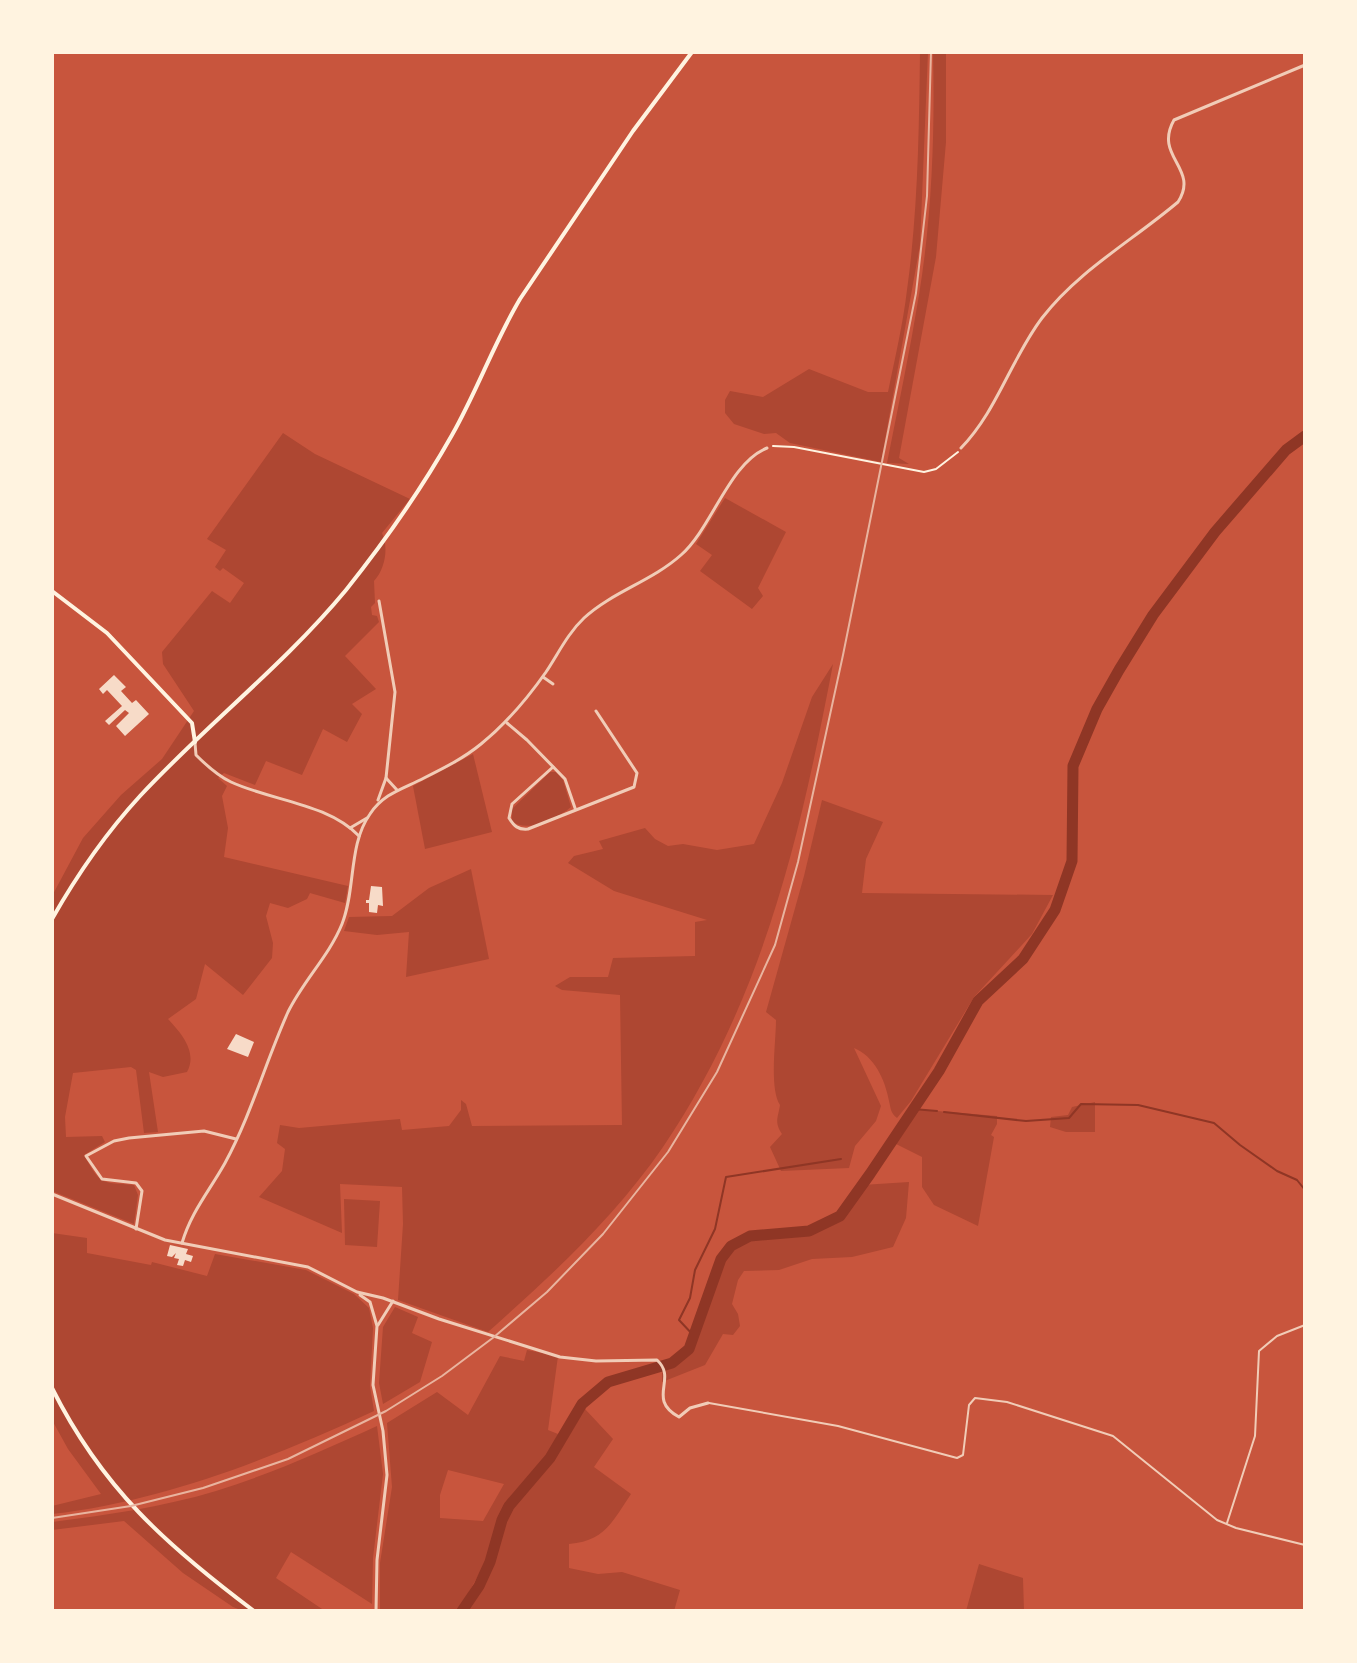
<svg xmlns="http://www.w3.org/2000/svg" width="1357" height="1663" font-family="'Nunito Sans',sans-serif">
<rect width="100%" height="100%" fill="#c8553d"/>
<g fill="#ae4732" fill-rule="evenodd">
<path d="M920 52H928L920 245 881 462 790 443 776 433 764 434 734 424 725 413V400L730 391 763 397 809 369 868 392H888C895 358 903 324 907 290 918 211 919 131 920 52Z"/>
<path d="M933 52H946V142L936 257 899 458 909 464 887 463C898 407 910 351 919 295 932 216 935 132 933 52Z"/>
<path d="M283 433 315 454 410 499 382 533C389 548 385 569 374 581L375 603 371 607 372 615 377 616 379 622 345 656 376 689 352 704 362 714 347 742 323 729 302 775 266 761 255 785 224 773 218 778 227 786 222 796 228 828 224 857 348 886 345 903 310 893 307 899 288 908 270 903 266 916 273 943 272 958 243 995 205 964 196 999 168 1019C181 1033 198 1052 187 1072L163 1077 149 1072 158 1132 144 1133 136 1070 131 1067 73 1073 65 1117 66 1137 102 1136 105 1142 84 1155C101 1186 100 1182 134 1185L138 1195 134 1224 52 1191V896L83 838 121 795 162 759 194 711 163 664 162 652 212 591 230 603 244 583 223 568 220 571 215 567 226 550 207 539Z"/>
<polygon points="725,498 786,532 758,588 763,596 752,609 700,571 712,555 696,544"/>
<path d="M833 664C800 837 763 999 663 1147 615 1217 551 1276 488 1332L398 1300 403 1224 402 1187 340 1184 342 1233 259 1197 282 1171 285 1149 277 1143 280 1125 299 1128 400 1119 402 1130 449 1126 461 1110V1100L466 1104 472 1126 622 1125 620 995 562 990 555 986 570 977H608L613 958 695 956V922L707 920 614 891 568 863 574 856 603 849 599 841 645 828 655 839 668 846 683 844 717 850 754 844 782 783 812 697Z"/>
<polygon points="473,754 492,832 425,849 413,786"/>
<path d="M550 772H556L563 780 571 807C558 818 527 834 512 821V809Z"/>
<path d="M822 800 883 822 866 859 862 893 1053 895 1032 934 974 997 911 1101 897 1118C890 1112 891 1109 889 1101 885 1079 874 1056 854 1048L881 1106 876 1121 855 1146 849 1168 781 1171 770 1147 782 1134C774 1122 778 1118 780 1105 769 1088 776 1042 776 1020L766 1012 804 876Z"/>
<polygon points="471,869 489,959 406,977 409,932 377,935 344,931 349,917 392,916 429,888"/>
<polygon points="1095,1102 1095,1132 1066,1132 1050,1127 1051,1117 1068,1115 1072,1107"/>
<polygon points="913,1109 997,1116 997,1124 991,1135 994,1137 978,1226 934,1205 922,1187 922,1157 894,1143 893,1138"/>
<polygon points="909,1182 906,1218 893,1247 852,1257 812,1259 779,1270 744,1271 738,1280 732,1304 738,1314 740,1326 733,1335 723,1334 705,1365 662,1382 662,1367 672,1363 695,1337 706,1300 731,1246 750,1236 809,1231 840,1216 862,1185"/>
<polygon points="344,1199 380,1201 377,1247 345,1245"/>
<path d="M52 1233 87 1238V1253L151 1265 152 1262 207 1276 215 1254 306 1270 354 1294 369 1308 373 1328 370 1386 374 1411C272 1458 164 1501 52 1514V1506L101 1494 68 1449 52 1420Z"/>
<polygon points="395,1307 418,1317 412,1333 432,1342 420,1382 383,1404 379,1383 383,1327"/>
<path d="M527 1350 558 1356 548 1430 558 1434 548 1456 507 1504 498 1519 487 1560 458 1611H380V1563L392 1487 387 1423 437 1392 468 1415 500 1356 524 1361ZM448 1470 504 1484 483 1521 440 1518V1495Z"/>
<path d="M585 1409 613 1439 594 1467 631 1494C612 1522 605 1541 569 1544V1568L598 1574 622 1572 680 1590 674 1611H466L491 1569 504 1523 512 1508 556 1457Z"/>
<path d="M377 1426 383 1474 373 1558 372 1604 291 1552 276 1578 325 1611H243L233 1607 183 1573 124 1521 52 1530V1522C107 1515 163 1507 216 1491 271 1474 324 1450 377 1426Z"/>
<polygon points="979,1564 1023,1578 1024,1611 966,1611"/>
</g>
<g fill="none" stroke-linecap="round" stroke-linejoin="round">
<g stroke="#8f3625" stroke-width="2">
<polyline points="913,1109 937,1111"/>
<polyline points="944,1112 1026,1121 1069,1118 1081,1104 1138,1105 1214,1123 1240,1145 1277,1171 1297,1180 1305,1190"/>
<polyline points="695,1337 679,1320 690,1298 695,1270 715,1229 726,1177 841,1159"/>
</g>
<polyline stroke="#8f3625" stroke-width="11" points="462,1611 479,1586 490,1562 502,1520 509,1506 550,1458 582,1404 608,1382 672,1363 689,1349 721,1259 731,1246 750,1236 809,1231 840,1216 870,1174 939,1071 978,1001 1023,959 1055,910 1072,861 1073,766 1097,709 1119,670 1153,615 1215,532 1286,450 1305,436"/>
</g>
<g fill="#f7dbc8">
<polygon points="114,675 126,687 121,691 132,703 136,700 149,714 125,736 116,726 129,713 125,710 109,725 105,721 122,706 107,690 103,694 99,689"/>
<polygon points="371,886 382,887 383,906 378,905 377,913 369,912 369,903 366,903 366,900 369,900"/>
<polygon points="236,1034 254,1042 248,1057 227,1049"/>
<polygon points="170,1245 188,1249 186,1254 193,1256 191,1262 185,1260 183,1266 177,1265 179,1259 174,1258 176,1253 172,1257 167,1256"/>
</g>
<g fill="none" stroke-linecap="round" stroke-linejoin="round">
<polyline stroke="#fff3e0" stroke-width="2" points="773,446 794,447 924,472 936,469 958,452"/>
<g stroke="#f1ccb7" stroke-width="2">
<polyline points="709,1403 838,1426 957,1458 963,1455 969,1405 975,1398 1007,1402 1113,1436 1217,1520 1236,1528 1305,1545"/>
<polyline points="1227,1523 1255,1436 1259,1351 1277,1336 1305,1325"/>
</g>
<g stroke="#f1ccb7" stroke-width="3">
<path d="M961 448C997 411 1011 359 1042 318 1079 270 1132 241 1178 202 1200 168 1153 157 1174 120L1305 65"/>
<polyline points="543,677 553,684"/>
<polyline points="507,723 527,740 565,779 575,808"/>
<path d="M195 743 196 755C207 766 218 776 231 782 272 801 327 803 359 836"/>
<path d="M553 767 512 804 509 818C514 826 518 830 528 829L634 787 637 773 596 711"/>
<polyline points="386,778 397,790"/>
<polyline points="378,800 386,778 395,692 379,601"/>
<polyline points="350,828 367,818"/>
<path d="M52 1194 165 1240 308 1267 357 1292 383 1298 439 1319 560 1357 596 1361 657 1360C678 1379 646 1399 679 1417L690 1408 708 1403"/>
<polyline points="136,1229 142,1191 136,1183 102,1179 86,1156 114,1141 129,1138 204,1131 236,1139"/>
<path d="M182 1243C191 1212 210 1190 225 1163 251 1115 266 1061 288 1012 303 981 329 956 342 924 356 889 348 845 370 814 384 793 403 789 424 778 444 768 464 758 481 744 507 723 527 699 546 672 558 654 568 633 584 618 612 592 652 581 681 555 712 528 729 463 767 448"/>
<polyline points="360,1295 370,1302 377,1326 373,1385 383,1431 387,1475 377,1560 376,1611"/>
<polyline points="378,1325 393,1301"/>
</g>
<g stroke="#fff3e0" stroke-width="4">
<polyline points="52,591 107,633 192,723 195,742"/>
<path d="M52 919C77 875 106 833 140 796 206 725 284 665 346 590 385 541 421 490 452 435 477 391 494 343 520 299L633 131 692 52"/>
<path d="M52 1388C102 1488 166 1545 254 1611"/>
</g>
<polyline stroke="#e9b49f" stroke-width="2" points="52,1518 131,1506 203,1488 288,1459 386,1411 442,1376 494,1337 547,1292 603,1234 668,1152 717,1072 775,945 798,862 843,655 916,293 927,196 931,52"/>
</g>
<rect width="1357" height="1663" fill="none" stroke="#fff3e0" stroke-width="108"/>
</svg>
